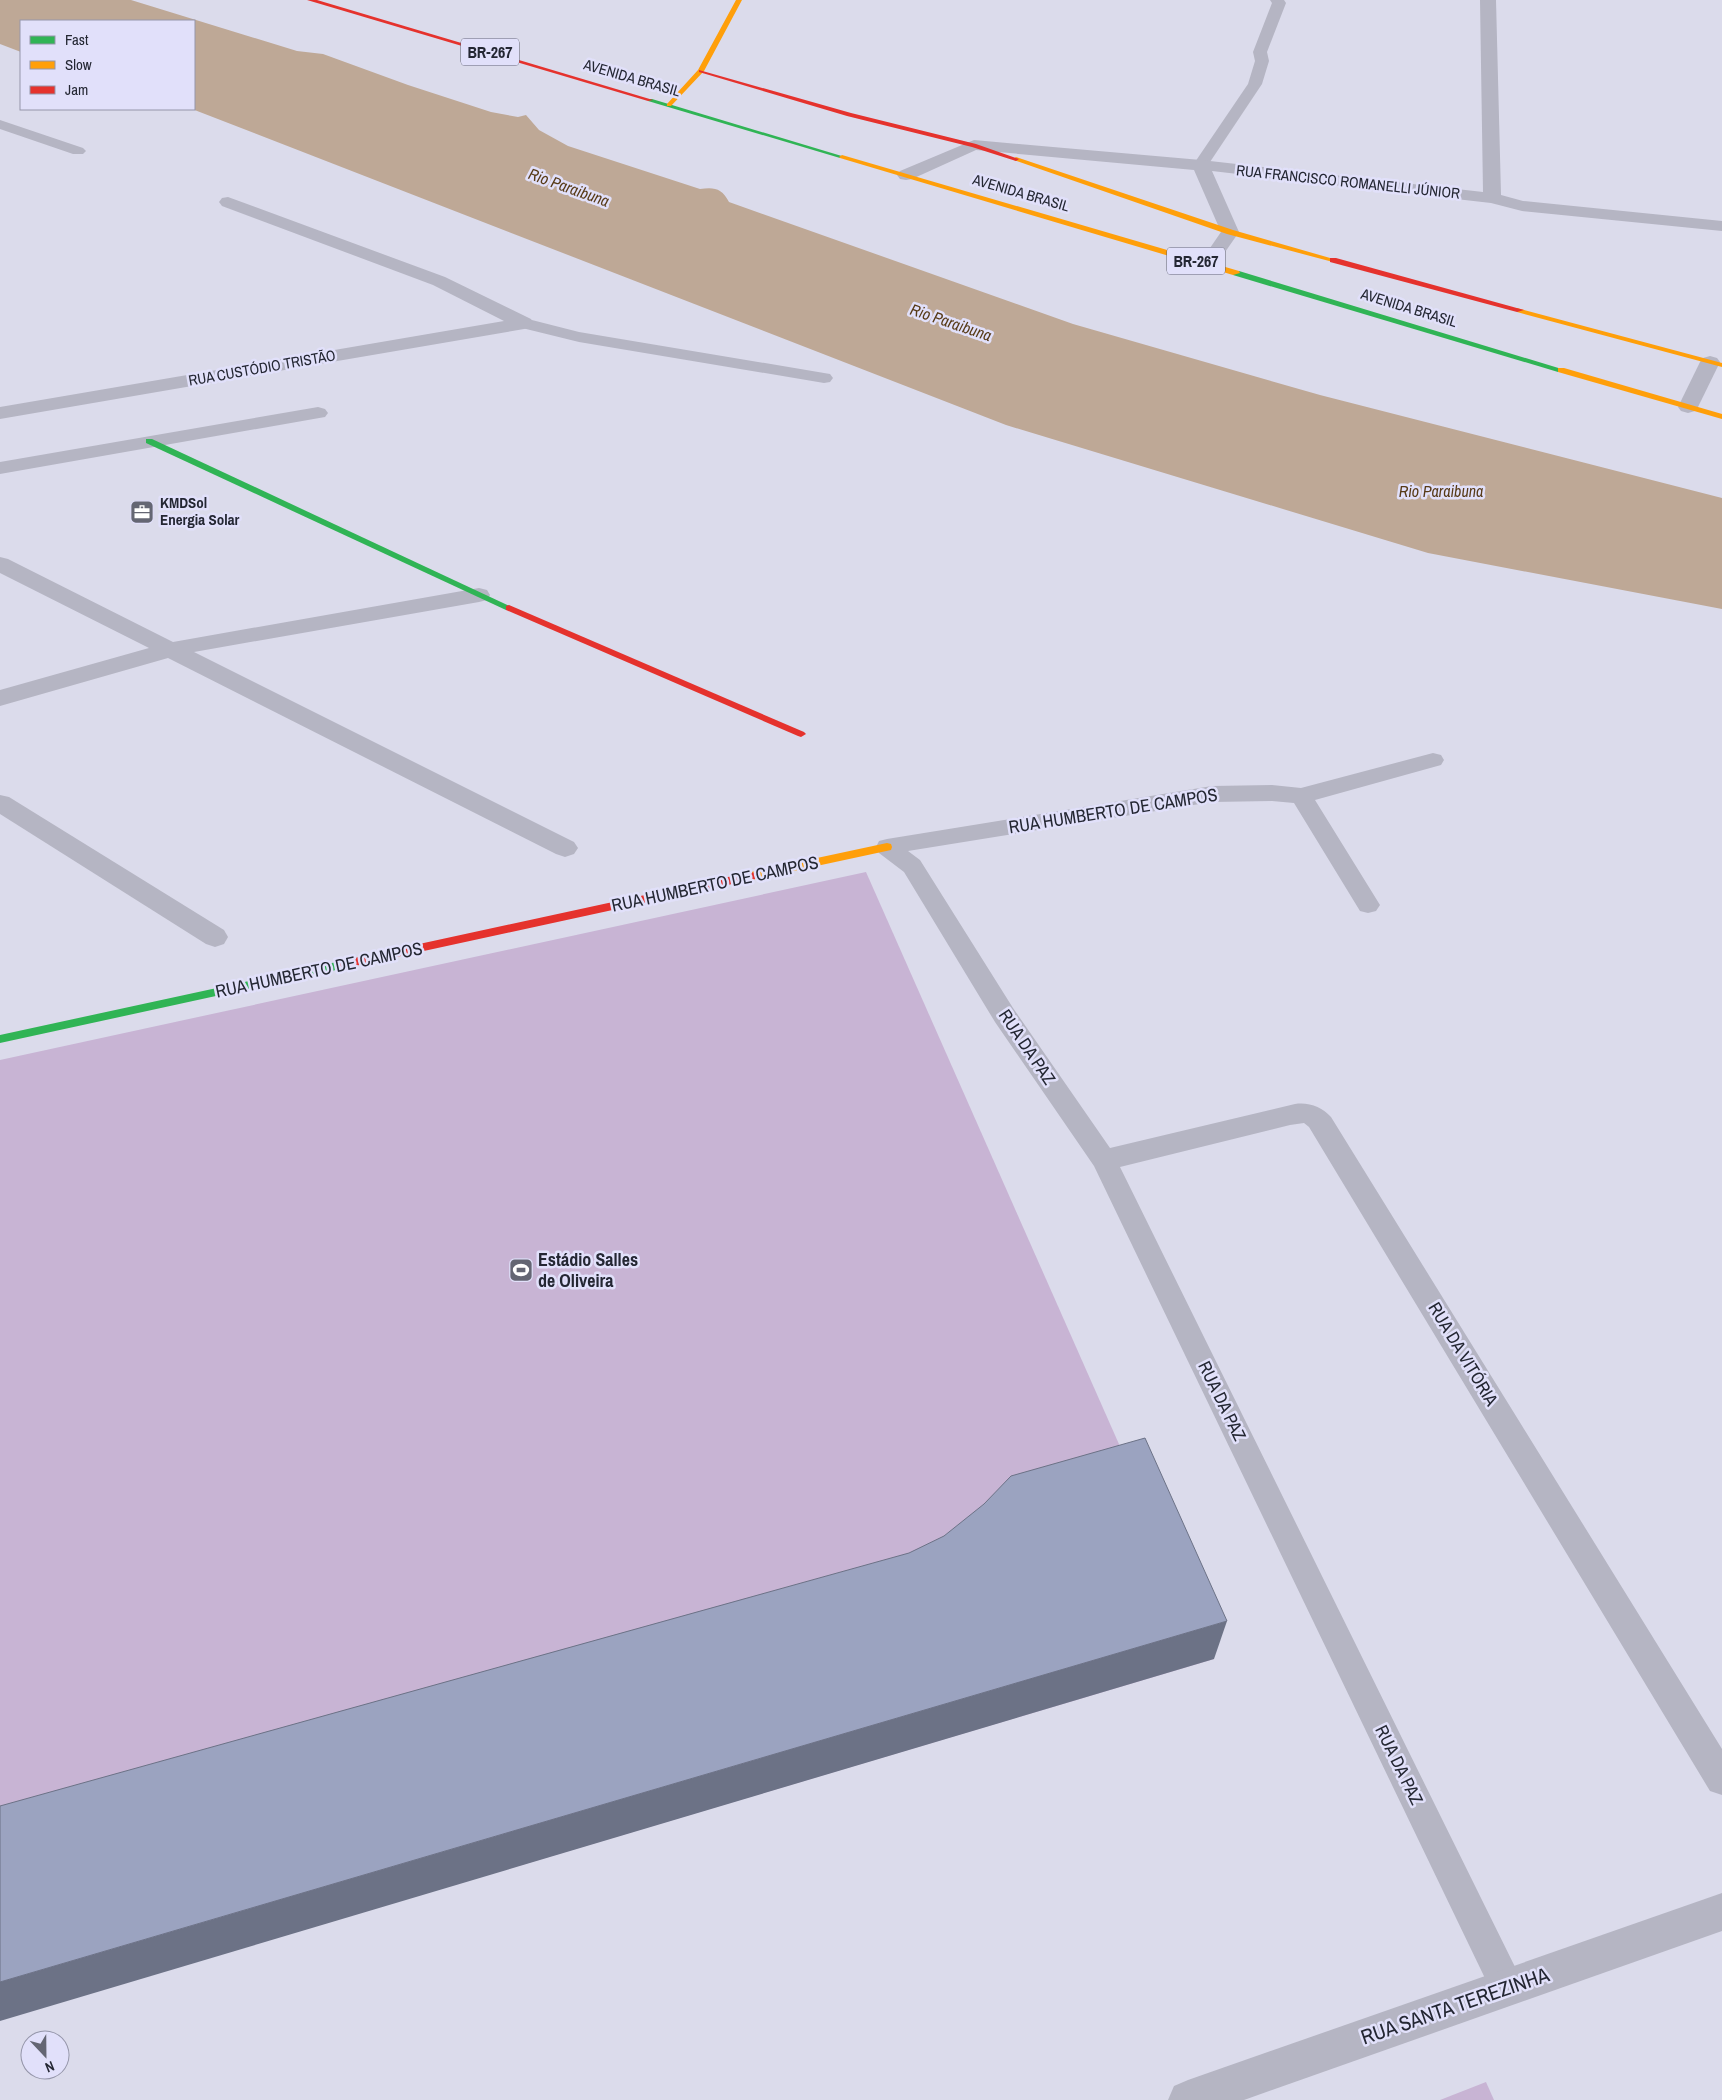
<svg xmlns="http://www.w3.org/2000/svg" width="1722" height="2100" font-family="'Archivo Narrow',sans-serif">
<rect width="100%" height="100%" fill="#dbdbeb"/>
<g fill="#c8b4d4">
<polygon points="866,872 1214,1659 0,2020 0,1060"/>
<polygon points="1486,2082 1494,2100 1440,2100"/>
</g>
<path fill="#bea896" d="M0 0H131L297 51 323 54 408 85 491 112 518 117 526 115 539 130 568 146 700 189C714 187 722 188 729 202L1073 324 1320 395 1722 498V609L1428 553 1006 425 192 109H194V21H21V52L0 44Z"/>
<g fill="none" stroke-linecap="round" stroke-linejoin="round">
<g fill="#b5b5c3" fill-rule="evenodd">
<polygon points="1270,0 1284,0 1286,3 1267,52 1269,61 1262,84 1206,168 1196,168 1193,165 1248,84 1255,61 1253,52 1272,3"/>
<polygon points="0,120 83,148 86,151 83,154 73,154 0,129"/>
<polygon points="524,318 579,332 824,373 830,374 833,378 830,382 824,383 579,342 518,327 515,323 518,319"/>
<path d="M1433 753 1441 755 1444 760 1441 765 1315 800 1380 905 1376 911 1368 913 1360 911 1294 803 1272 801 1212 802 908 851 920 860 1013 1008 1110 1148 1295 1104C1309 1102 1322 1107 1331 1117L1722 1749V1795L1710 1791 1309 1127 1304 1123 1290 1125 1120 1167 1519 1975 1525 1987 1519 1999 1507 2005 1495 1999 1094 1166 995 1022 904 872 879 853 876 847 879 841 887 839 1212 786 1272 785 1301 788Z"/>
</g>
<g fill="#b5b5c3" fill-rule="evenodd">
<polygon points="1480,0 1496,0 1501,195 1523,201 1722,221 1722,231 1522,211 1491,203 1212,171 1239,232 1214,268 1208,269 1202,268 1199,264 1221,232 1194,170 976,150 912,179 906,180 900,179 897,175 900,171 974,140 1201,160 1483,192"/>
<polygon points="228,197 445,277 531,319 533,323 531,327 524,329 0,419 0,407 504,321 433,285 222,206 219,202 222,198"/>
<polygon points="1710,356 1717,358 1720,362 1698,407 1695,411 1688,413 1681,411 1678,407 1700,362 1703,358"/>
<polygon points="318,407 325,409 328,413 325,417 0,474 0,462"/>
<polygon points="0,557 8,559 173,642 479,588 487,590 490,595 487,600 479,602 194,652 574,842 578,848 574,854 565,857 556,854 168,658 0,706 0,690 149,648 0,573"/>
<polygon points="0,795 9,797 224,930 228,937 224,944 215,947 206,944 0,814"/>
<polygon points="1722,1893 1722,1931 1244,2100 1168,2100 1174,2086 1188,2080"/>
</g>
<g fill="#30b455" fill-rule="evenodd">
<polygon points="648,99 652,99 845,157 840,158 648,101"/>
<polygon points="1233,271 1239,271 1565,370 1558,372 1233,275"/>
<polygon points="146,439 152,439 514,608 512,610 506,610 146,443"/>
<polygon points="341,961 346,965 345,968 0,1043 0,1035"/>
</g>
<g fill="#ff9f0a" fill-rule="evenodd">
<polygon points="736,0 742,0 704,71 671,106 667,106 667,104 698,70"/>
<polygon points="842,155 1239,271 1240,273 1233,275 840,158 839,157"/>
<polygon points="1016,157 1233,230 1337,260 1333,262 1227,234 1014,160 1013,159"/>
<polygon points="1517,308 1722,363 1722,367 1517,312"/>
<polygon points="1558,368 1564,368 1722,414 1722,419 1558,372"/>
<polygon points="887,843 891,844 892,847 891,850 751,880 746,876 751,872"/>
</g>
<g fill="#e5322d" fill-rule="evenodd">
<polygon points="307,0 317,0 653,100 648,101"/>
<polygon points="699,70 851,113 976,144 1019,159 1016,161 972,147 847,116 699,72"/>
<polygon points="1330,258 1336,258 1524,310 1517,312 1330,262"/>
<polygon points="509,605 804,732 806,734 801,737 798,736 506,610 506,606"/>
<polygon points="751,872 755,873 756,876 755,879 341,969 336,965 341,961"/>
</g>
</g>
<polygon fill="#6c7286" points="1227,1621 1214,1659 0,2021 0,1982"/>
<polygon fill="#9ba3c0" stroke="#6c7286" points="1145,1438 1227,1621 0,1982 0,1806 909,1553 944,1536 984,1504 1011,1476"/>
<defs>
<g id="office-square" transform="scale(1.25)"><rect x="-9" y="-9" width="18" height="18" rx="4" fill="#646673" stroke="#e1e0fa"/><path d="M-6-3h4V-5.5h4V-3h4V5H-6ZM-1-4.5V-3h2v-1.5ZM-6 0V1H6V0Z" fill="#fff"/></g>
<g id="stadium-square" transform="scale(1.25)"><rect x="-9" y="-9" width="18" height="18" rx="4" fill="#646673" stroke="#e1e0fa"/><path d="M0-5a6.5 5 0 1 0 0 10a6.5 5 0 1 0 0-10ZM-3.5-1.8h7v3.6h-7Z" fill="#fff"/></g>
</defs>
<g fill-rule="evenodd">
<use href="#office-square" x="142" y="512"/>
<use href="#stadium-square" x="521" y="1270"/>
</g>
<g text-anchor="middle" stroke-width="5" stroke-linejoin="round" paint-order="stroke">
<g font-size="15" fill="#242733" stroke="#e1e0fa">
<text transform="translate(632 78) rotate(16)" y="5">AVENIDA BRASIL</text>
<text transform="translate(1348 182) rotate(6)" y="5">RUA FRANCISCO ROMANELLI JÚNIOR</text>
<text transform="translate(1021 193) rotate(16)" y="5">AVENIDA BRASIL</text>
<text transform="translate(1409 308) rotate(17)" y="5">AVENIDA BRASIL</text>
<text transform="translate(262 368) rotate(-10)" y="5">RUA CUSTÓDIO TRISTÃO</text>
</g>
<g font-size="15" font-weight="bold" fill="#242733" stroke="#e1e0fa" text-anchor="start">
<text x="160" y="508">KMDSol<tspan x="160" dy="17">Energia Solar</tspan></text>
</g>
<g fill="#e1e0fa" stroke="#5d5e6f" stroke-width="1">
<rect x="461" y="38.5" width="58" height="27" rx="4"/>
<rect x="1167" y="247.5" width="58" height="27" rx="4"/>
</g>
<g font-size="16" font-weight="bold" fill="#242733">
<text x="490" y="58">BR-267</text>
<text x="1196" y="267">BR-267</text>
</g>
<g font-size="16" font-style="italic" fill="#573a17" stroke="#e1e0fa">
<text transform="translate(569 187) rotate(20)" y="6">Rio Paraibuna</text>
<text transform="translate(951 322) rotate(19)" y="6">Rio Paraibuna</text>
<text x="1441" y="497">Rio Paraibuna</text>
</g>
<g font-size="18" fill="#242733" stroke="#e1e0fa">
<text transform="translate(1113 811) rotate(-9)" y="6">RUA HUMBERTO DE CAMPOS</text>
<text transform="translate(715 884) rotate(-12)" y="6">RUA HUMBERTO DE CAMPOS</text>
<text transform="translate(319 970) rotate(-12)" y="6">RUA HUMBERTO DE CAMPOS</text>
<text transform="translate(1027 1047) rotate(56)" y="6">RUA DA PAZ</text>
<text transform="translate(1463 1354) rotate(59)" y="6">RUA DA VITÓRIA</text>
<text transform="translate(1222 1401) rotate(64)" y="6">RUA DA PAZ</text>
<text transform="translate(1399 1765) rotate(64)" y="6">RUA DA PAZ</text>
</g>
<g font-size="18" font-weight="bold" fill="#242733" stroke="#e1e0fa" text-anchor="start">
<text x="538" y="1266">Estádio Salles<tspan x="538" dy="21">de Oliveira</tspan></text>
</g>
<g font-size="21" fill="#242733" stroke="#e1e0fa">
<text transform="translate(1455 2006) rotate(-19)" y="7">RUA SANTA TEREZINHA</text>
</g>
</g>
<rect x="20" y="20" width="175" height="90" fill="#e1e0fa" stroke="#9596aa"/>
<rect x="30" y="36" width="25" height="8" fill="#30b455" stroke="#9596aa"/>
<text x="65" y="45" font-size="15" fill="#242733">Fast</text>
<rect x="30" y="61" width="25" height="8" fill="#ff9f0a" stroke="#9596aa"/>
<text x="65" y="70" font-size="15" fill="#242733">Slow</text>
<rect x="30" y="86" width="25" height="8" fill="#e5322d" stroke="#9596aa"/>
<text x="65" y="95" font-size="15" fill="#242733">Jam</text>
<g transform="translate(45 2055) rotate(158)"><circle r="24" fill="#e1e0fa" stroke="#9596aa"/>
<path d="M0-4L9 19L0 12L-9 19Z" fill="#646673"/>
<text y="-8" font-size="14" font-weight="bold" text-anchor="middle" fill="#242733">N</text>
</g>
</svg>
